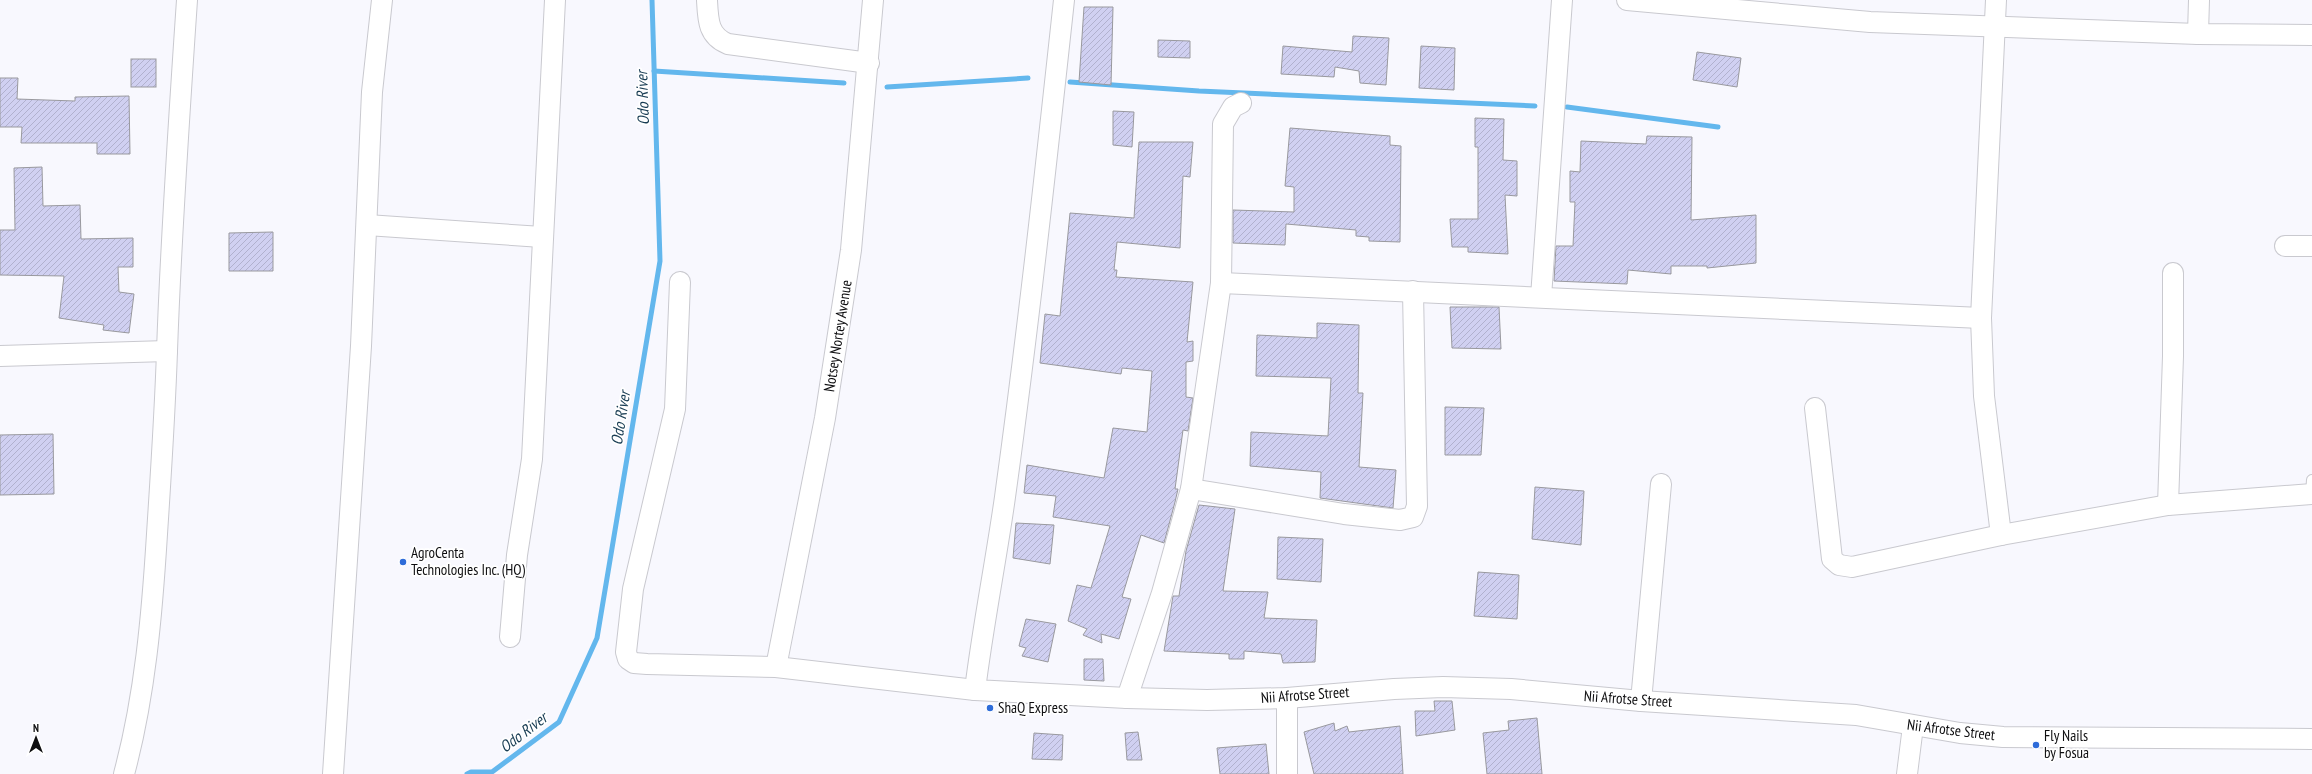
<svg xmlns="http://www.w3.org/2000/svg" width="2312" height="774" font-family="'PT Sans Narrow',sans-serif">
<defs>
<pattern id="building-hatch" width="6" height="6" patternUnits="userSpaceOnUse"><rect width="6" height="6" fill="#d0d0f1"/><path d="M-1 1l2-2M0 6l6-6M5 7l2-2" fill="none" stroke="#b1b1ce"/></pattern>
</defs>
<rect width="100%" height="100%" fill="#f8f8fe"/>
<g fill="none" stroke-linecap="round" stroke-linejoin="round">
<g stroke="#63b7ed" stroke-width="5">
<polyline points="654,71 844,83"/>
<polyline points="1070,82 1199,91 1535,106"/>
<polyline points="887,87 1028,78"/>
<polyline points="1567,107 1718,127"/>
<polyline points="467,774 471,772 492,772 559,722 597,638 660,261 652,0"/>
</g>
</g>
<g fill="url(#building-hatch)" stroke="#99999e">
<polygon points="1084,7 1113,7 1111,85 1079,82"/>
<polygon points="1353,36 1389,38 1386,85 1360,83 1359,71 1335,67 1334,77 1281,74 1283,46 1352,52"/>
<polygon points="1158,40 1190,41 1190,58 1158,57"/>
<polygon points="1421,46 1455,48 1454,90 1419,88"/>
<polygon points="1697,52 1741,58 1737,87 1693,80"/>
<rect x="131" y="59" width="25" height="28"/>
<polygon points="0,78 18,78 17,99 75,101 75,97 129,96 130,154 97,154 97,143 21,143 22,127 0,127"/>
<polygon points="1113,111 1134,112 1132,147 1113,145"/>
<polygon points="1475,118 1504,119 1503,160 1517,161 1517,196 1505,195 1508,254 1468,252 1468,247 1452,247 1450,219 1478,219 1478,147 1475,147"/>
<polygon points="1290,128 1390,136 1390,145 1401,146 1400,242 1369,241 1369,237 1356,236 1356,230 1286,224 1285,245 1233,243 1233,210 1294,212 1294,187 1285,186"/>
<polygon points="1647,136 1692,137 1691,220 1756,215 1756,263 1707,268 1707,266 1671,266 1671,274 1628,270 1627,284 1554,281 1556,246 1573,246 1575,202 1570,202 1570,171 1580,172 1581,141 1646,144"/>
<polygon points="1139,142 1193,142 1190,177 1183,176 1180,248 1117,242 1114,270 1117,270 1116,277 1193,282 1187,342 1193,341 1193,361 1186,362 1186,397 1193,398 1188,431 1183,430 1175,489 1178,489 1175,502 1164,543 1141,535 1122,597 1131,599 1119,639 1101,634 1102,643 1083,635 1087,629 1068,621 1077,585 1091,588 1110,526 1053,517 1056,496 1024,493 1027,465 1104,478 1113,428 1147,432 1152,371 1122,368 1121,374 1040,363 1045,314 1060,316 1070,213 1134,218"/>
<polygon points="42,167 43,206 80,205 81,239 133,238 133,267 118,267 119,292 134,294 129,333 103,330 104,325 59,318 64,276 0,275 0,230 15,230 14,168"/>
<polygon points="273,232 273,271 229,271 229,233"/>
<polygon points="1450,307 1499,307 1501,349 1452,348"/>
<polygon points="1317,323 1359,325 1358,393 1363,393 1359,467 1396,470 1393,508 1320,498 1321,472 1250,466 1251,432 1328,436 1331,378 1256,376 1257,335 1317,338"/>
<polygon points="1445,407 1484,408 1481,455 1445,455"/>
<polygon points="53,434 54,494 0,495 0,435"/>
<polygon points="1535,487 1584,491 1581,545 1532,539"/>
<polygon points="1199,505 1235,509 1223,591 1268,592 1264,618 1317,620 1315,662 1283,663 1281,654 1244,651 1244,659 1229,659 1229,654 1164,651 1173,596 1179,596 1186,551"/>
<polygon points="1016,523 1054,525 1050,564 1013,558"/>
<polygon points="1278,537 1323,539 1321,582 1277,579"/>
<polygon points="1478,572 1519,575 1517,619 1474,616"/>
<polygon points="1026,619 1056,624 1048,662 1022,656 1026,648 1019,646"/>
<polygon points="1084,659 1103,659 1104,681 1084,680"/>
<polygon points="1434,701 1452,701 1455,730 1416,736 1415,711 1435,711"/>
<polygon points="1537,718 1542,774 1487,774 1483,733 1509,730 1508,721"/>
<polygon points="1334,723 1335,731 1347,726 1349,732 1400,726 1403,774 1314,774 1304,732"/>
<polygon points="1138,732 1142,760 1127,760 1125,733"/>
<polygon points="1034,733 1063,735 1062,760 1032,759"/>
<polygon points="1266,744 1269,774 1220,774 1217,748"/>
</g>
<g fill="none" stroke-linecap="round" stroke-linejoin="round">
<g stroke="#c9c9cf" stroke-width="12">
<polyline id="service" points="2311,494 2312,480"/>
</g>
<g stroke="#c9c9cf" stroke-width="22">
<g id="minor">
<path d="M707 0C708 20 708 36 728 44L869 63"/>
<path d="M1064 0C1046 166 1028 331 1005 497 996 561 983 625 975 690L1127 698 1207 700 1287 698 1394 689 1443 687 1511 689 1641 701 1856 715 1960 733 2003 737 2312 739"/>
<polyline points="1627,0 1870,22 2198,34 2312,35"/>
<polyline points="1996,0 1981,318 1984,396 2001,535"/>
<polyline points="2198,34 2199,0"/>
<polyline points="367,225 542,237"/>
<polyline points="2285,246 2312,246"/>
<polyline points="680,282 675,409 633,589 626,652 628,659 634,663 647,664 776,667 975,690"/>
<polyline points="1221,283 1981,318"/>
<polyline points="1541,297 1562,0"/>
<polyline points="0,356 167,351"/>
<polyline points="1815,408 1832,559 1839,565 1852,567 2001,535 2168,505 2312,494"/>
<polyline points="1191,489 1344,514 1400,520 1413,517 1417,506 1413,291"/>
<polyline points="2168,505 2173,356 2173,273"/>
<polyline points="510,637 517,555 532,459 555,0"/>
<polyline points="776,667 825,418 851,250 873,0"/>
<polyline points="1127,698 1162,593 1191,489 1221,283 1223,124 1233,107 1241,103"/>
<polyline points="1641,701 1661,484"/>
<path d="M124 774C145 696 152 615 157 534 161 473 165 412 167 351 171 234 179 117 187 0"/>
<polyline points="333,774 361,346 372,92 382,0"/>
<polyline points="1287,774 1287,698"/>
<polyline points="1907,774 1913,726"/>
</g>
</g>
<use href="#service" stroke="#fff" stroke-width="10"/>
<use href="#minor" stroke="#fff" stroke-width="20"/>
</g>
<g fill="#2e6cd9" stroke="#fff" stroke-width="1.5">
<circle cx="403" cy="562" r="4"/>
<circle cx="990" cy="708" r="4"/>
<circle cx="2036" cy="745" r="4"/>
</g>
<g text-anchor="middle" stroke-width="3.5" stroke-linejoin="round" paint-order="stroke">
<g font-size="15" fill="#0e0e10" stroke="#fff">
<text transform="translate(838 336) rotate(-81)" y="5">Notsey Nortey Avenue</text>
<text transform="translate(1305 695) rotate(-4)" y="5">Nii Afrotse Street</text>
<text transform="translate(1628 699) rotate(4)" y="5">Nii Afrotse Street</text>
<text transform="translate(1951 730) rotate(7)" y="5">Nii Afrotse Street</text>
</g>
<g font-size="15" fill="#0e0e10" stroke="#fff" text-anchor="start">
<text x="411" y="558">AgroCenta<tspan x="411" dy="17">Technologies Inc. (HQ)</tspan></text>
<text x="998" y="713">ShaQ Express</text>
<text x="2044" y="741">Fly Nails<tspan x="2044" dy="17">by Fosua</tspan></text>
</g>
<g font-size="16" font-style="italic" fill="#183c53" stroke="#fff">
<text transform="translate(642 98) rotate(-92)" y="6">Odo River</text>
<text transform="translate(620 418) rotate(-81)" y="6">Odo River</text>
<text transform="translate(523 732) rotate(-37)" y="6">Odo River</text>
</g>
</g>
<g transform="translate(36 738)" stroke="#ffffff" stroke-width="3" paint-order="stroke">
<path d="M0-3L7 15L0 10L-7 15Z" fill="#0e0e10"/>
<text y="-6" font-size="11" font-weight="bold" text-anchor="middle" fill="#0e0e10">N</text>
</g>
</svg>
